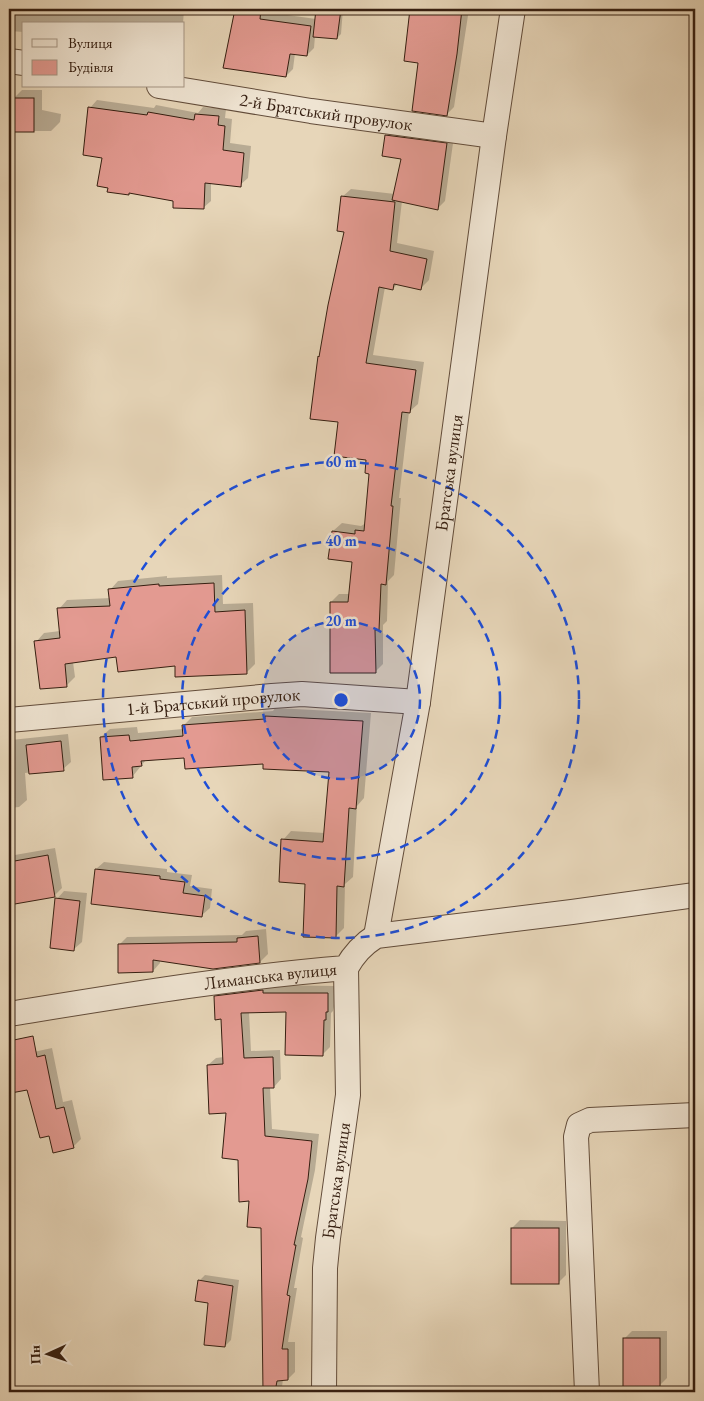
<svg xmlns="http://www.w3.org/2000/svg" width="704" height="1401" font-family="'EB Garamond',serif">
<rect width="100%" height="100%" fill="#e7d6b9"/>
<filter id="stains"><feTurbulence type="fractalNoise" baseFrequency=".004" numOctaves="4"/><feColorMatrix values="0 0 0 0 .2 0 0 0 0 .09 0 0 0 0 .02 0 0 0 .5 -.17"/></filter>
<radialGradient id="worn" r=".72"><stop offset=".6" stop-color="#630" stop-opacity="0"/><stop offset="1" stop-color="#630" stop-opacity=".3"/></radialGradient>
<g fill="#0003">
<polygon points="9,9 184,9 183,24 24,24 24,32 9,31"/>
<polygon points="237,9 266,9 266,12 316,19 318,9 343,9 341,34 337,38 315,36 314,48 307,55 295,53 293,69 286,76 225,67"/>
<polygon points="392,9 469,9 454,107 447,114 420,62 411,13 392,11"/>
<polygon points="22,90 42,90 42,110 61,114 60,122 51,131 9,131 9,104 14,105 14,98"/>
<polygon points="97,100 154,108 156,105 198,113 203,107 226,109 225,118 232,119 230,143 251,146 248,178 240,185 211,182 211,201 203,208 175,200 131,192 128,194 104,157 90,108"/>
<polygon points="394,128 454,136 445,201 438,208 402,201 397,243 434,251 429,280 420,289 397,284 393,289 385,287 373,355 424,362 418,404 409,412 399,498 401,498 394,575 388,581 387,621 383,625 383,664 375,672 331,602 339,594 350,594 353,561 329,558 333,531 342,523 361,526 366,523 370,473 368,459 340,421 345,231 342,197 351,189 395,194 402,158 386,136"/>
<polygon points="222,575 223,604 253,603 255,664 246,673 117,656 73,662 75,677 67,685 36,642 44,633 60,631 59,609 67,600 111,598 110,590 118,581 167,576 167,578"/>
<polygon points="275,708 371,713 364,798 357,806 353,877 345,884 344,928 335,937 283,840 291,831 325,833 330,771 265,762 186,756 146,760 132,777 101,737 110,729 137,727 138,733 183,729 183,726 192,717 273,711"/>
<polygon points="68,734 71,762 63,769 25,773 27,800 19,807 9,808 9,737 11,736 11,740"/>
<polygon points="55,848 62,888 54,896 9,904 9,856"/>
<polygon points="104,862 167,869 167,872 192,875 190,886 212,889 210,908 202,915 96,869"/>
<polygon points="64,891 87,893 82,942 74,949 57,899"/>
<polygon points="266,929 268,954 260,962 160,960 160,963 153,971 119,945 127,937 242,935 246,931"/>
<polygon points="270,985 335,986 335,1003 333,1011 331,1013 330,1047 323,1054 287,1011 249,1012 251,1051 280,1050 281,1079 274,1087 270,1087 272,1129 319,1134 315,1170 301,1237 303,1238 294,1288 297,1288 288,1342 295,1342 295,1372 288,1379 283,1379 282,1387 276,1392 264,1392 262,1226 250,1200 228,1112 208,1065 216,1058 224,1057 222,1018 215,997 223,989"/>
<polygon points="52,1048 63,1102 72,1100 81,1139 73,1147 50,1134 29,1053"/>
<polygon points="520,1220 566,1221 566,1275 558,1283 512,1228"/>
<polygon points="205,1275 239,1280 231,1340 225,1346 209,1302 199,1281"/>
<polygon points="632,1331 667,1331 667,1378 659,1386 624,1339"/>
</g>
<g fill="#e39a91" stroke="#351e10">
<polygon points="235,9 261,9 260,19 311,26 307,56 290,54 286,77 223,68"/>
<polygon points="316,9 341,9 337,39 313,37"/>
<polygon points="410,9 462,9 457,54 447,116 412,111 418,63 404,61"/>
<rect x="13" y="98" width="21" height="34"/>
<polygon points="88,107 147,115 148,112 194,120 195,114 219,116 218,125 225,126 223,150 244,153 241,187 205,183 204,209 173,208 173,201 129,193 129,195 107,192 108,188 97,186 102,158 83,155"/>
<polygon points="385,135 447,143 438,210 392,200 401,159 382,156"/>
<polygon points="341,196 395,202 390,251 427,259 421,290 394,284 393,290 379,287 366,363 416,370 410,413 402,412 391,506 393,506 386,585 381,584 379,630 375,630 376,673 330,673 330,602 348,602 352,562 328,559 332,531 355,534 355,530 364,531 369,474 365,473 366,460 334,456 338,422 310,419 318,356 319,357 328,305 344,232 337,231"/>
<polygon points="214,583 215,612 245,610 247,674 175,677 175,666 118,672 116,657 65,664 67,687 40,689 34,641 60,638 57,608 110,606 108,589 159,584 159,586"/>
<polygon points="265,716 363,721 356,809 349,808 344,887 337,886 336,938 303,937 305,884 279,882 281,839 323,842 329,772 263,769 263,764 185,769 184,758 141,761 142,766 132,767 133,778 103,780 100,737 129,735 130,741 183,736 182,725 265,719"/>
<polygon points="61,741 64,771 29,774 26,745"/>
<polygon points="48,855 55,897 9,905 9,862"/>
<polygon points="95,869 160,876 160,879 185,882 183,893 205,896 202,917 91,904"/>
<polygon points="55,898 80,901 74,951 50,948"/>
<polygon points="258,936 260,963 213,969 153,960 153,972 118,973 118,944 237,942 237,938"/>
<polygon points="263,990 263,993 328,993 328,1012 326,1012 326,1020 324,1020 323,1056 285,1055 286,1012 241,1013 244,1058 273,1057 274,1088 263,1088 265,1136 312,1141 308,1179 294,1245 296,1245 287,1295 290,1296 282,1349 288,1349 288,1380 277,1381 275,1392 263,1392 261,1228 247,1227 249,1201 239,1202 238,1160 222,1158 226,1113 209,1114 207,1065 223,1064 221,1019 215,1020 214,996"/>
<polygon points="33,1036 37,1057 45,1055 56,1109 64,1107 74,1148 53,1153 49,1136 40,1138 27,1090 11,1093 9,1081 9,1041"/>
<rect x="511" y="1228" width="48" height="56"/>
<polygon points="198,1280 233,1286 225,1347 204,1345 208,1303 195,1301"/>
<rect x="623" y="1338" width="37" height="49"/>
</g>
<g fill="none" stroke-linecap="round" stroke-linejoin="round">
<g stroke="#624c3a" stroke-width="26">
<g id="minor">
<polyline points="9,61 24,63"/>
<path id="s1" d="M159 86 311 111 494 136"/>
<path id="s2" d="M9 720 272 696 302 694 418 702"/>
<path id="s3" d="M376 936 418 702 494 136 513 9"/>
<path id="s4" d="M9 1014C120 996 233 977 346 968 354 954 362 945 376 936L572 912 695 895"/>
<path id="s5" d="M324 1392 325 1268 328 1238 348 1095 346 968"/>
<polyline points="587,1392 576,1137 579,1125 590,1120 695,1115"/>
</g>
</g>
<use href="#minor" stroke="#efe4d2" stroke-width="24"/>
</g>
<circle cx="341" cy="700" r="79" fill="#1d4ed8" fill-opacity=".12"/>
<g fill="none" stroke="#1d4ed8" stroke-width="2.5" stroke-dasharray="9 6">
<circle cx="341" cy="700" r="79"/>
<circle cx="341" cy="700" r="159"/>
<circle cx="341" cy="700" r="238"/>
</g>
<g text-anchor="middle" stroke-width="5" stroke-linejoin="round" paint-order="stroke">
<g font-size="18" fill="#351e10" stroke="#efe4d2">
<text dy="6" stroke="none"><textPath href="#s1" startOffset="169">2-й Братський провулок</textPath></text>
<text dy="6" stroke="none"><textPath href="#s3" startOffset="469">Братська вулиця</textPath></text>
<text dy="6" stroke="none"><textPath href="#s2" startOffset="205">1-й Братський провулок</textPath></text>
<text dy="6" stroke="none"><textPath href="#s4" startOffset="264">Лиманська вулиця</textPath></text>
<text dy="6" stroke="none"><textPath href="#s5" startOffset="212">Братська вулиця</textPath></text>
</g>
</g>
<circle cx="341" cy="700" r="8" fill="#1d4ed8" stroke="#efe4d2" stroke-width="2.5"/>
<g font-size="15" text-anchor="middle" font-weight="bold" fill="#1d4ed8" stroke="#efe4d2" stroke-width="5" stroke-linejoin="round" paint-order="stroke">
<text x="341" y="467">60 m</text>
<text x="341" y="546">40 m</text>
<text x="341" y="626">20 m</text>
</g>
<rect width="704" height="1401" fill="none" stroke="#e7d6b9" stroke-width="30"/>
<rect x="10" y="10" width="684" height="1381" fill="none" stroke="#351e10" stroke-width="2.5"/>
<rect x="15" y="15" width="674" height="1371" fill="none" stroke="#351e10"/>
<rect x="22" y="22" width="162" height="65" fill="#efe4d2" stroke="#a59584"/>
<rect x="32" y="39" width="25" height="8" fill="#efe4d2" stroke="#a59584"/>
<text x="68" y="48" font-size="15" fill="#351e10">Вулиця</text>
<rect x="32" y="60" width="25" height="15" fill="#e39a91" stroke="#a59584"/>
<text x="68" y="72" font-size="15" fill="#351e10">Будівля</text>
<g transform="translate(48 1354) rotate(267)" stroke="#efe4d2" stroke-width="4" paint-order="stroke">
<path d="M0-4L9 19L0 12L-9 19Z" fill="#351e10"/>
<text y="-8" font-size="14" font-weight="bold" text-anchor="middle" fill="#351e10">Пн</text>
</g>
<rect width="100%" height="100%" filter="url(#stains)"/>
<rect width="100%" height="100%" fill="url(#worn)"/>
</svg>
